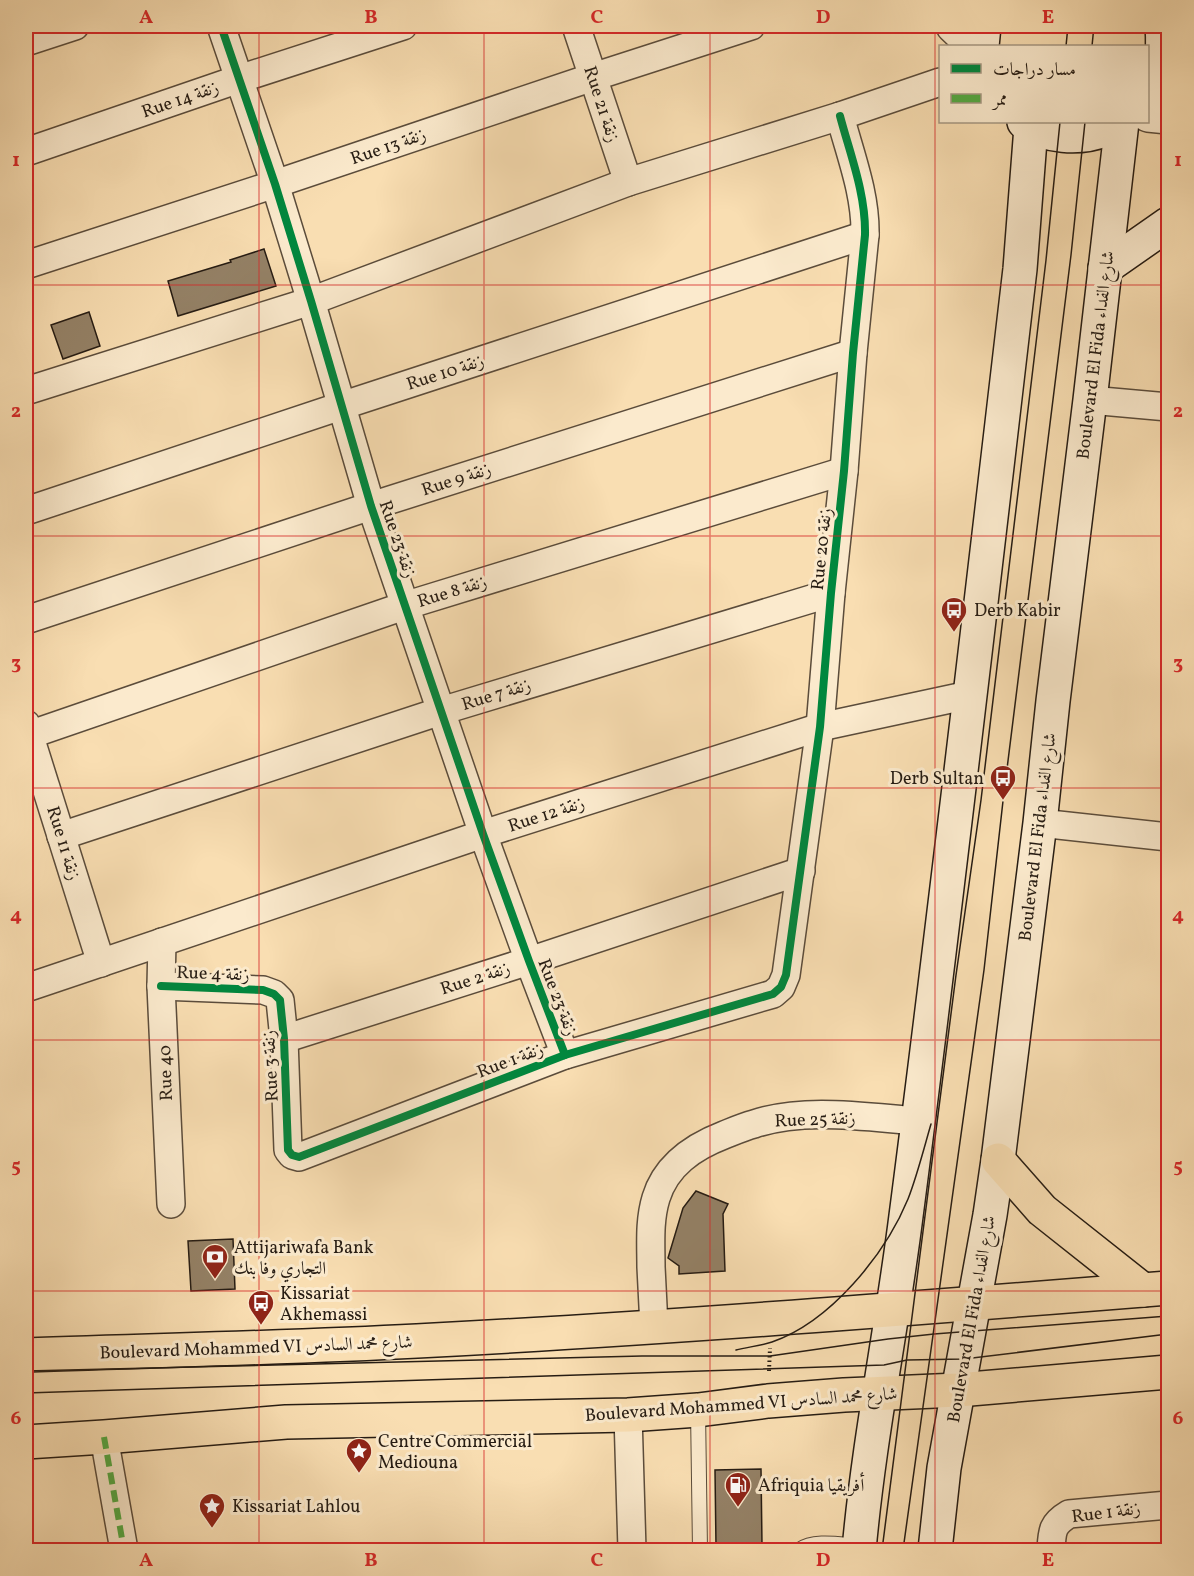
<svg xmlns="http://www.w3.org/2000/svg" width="1194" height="1576" font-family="Vollkorn,Amiri,serif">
<rect width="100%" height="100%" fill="#f9deb2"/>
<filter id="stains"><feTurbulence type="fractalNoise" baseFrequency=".00333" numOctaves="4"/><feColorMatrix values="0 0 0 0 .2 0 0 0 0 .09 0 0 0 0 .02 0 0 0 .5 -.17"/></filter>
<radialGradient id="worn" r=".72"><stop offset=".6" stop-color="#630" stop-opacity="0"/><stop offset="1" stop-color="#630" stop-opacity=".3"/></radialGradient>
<g fill="#948166" stroke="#261c13" stroke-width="1.5">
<polygon points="264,249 276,286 178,316 168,281 231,262 230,260"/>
<polygon points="89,312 100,346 63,359 51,325"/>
<polygon points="696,1191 728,1204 723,1214 725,1271 679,1274 679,1266 668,1258 683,1208"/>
<polygon points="233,1239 235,1289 191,1291 188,1241"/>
<polygon points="761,1469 762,1545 716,1546 715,1470"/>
</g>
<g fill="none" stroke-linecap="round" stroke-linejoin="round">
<g stroke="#5b4c3b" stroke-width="16">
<g id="service">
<polyline points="698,1410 700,1550"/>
<path d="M799 1550C815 1539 841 1545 859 1546"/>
</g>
</g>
<g stroke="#5b4c3b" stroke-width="30">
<g id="minor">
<polyline points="221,26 275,184 311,301 371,506 483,834 529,961 565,1055"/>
<polyline points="576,26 628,182"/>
<polyline points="26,42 75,26"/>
<polyline points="26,152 239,79 403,26"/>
<polyline points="26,265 275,184 593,77 751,26"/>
<polyline points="26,391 311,301 628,182 840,116 940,82"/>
<polyline points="1090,400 1168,407"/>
<polyline points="26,511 341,406 865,235"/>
<polyline points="26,620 371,506 853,353"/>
<polyline points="26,724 101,963"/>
<polyline points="29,735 404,606 844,471"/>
<polyline points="1040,823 1168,837"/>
<polyline points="61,836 441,711 831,593"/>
<polyline points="162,942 161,986 171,1204"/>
<path d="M161 986 263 990 274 994 280 1000 284 1039 288 1150 292 1155 299 1157 565 1055 773 994 781 987 786 975 820 727 831 593 844 471 853 353 865 235C866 194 850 154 840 116"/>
<polyline points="26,988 483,834 820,727 969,695"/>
<polyline points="284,1039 529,961 801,871"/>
<path d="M654 1326C653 1307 652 1287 651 1267 651 1244 649 1221 656 1198 666 1165 693 1147 724 1135 734 1131 743 1127 754 1124 804 1107 866 1117 918 1121"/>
<polyline points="628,1415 632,1550"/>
<polyline points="104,1437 124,1550"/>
<path d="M1051 1550C1052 1531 1052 1524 1069 1514L1168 1505"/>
</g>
</g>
<g stroke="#5b4c3b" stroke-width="36">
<g id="tertiary">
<polyline points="953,26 974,46"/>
<polyline points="1148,115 1168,117"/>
</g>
</g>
<g stroke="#261c13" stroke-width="36">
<g id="secondary">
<polyline points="982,46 984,26"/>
<path d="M1148 97C1162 74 1164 52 1162 26"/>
<path d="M1024 122C1046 137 1079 140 1104 130 1110 128 1116 124 1122 122"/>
<polyline points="1105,268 1168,224"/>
<path d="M859 1550C869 1438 892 1328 906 1216 947 901 983 585 1020 269L1031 127"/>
<polyline points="935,1550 944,1468 990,1215 998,1160 1040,823 1053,701 1090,400 1122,122"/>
</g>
</g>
<g stroke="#261c13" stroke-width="36">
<g id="primary">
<polyline points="998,1160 1042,1210 1143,1290"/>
<path d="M26 1355C156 1350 286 1348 417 1341 668 1328 918 1308 1168 1288"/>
<polyline points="26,1442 104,1437 286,1422 628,1415 698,1410 768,1401 844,1395 958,1390 1168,1372"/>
</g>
</g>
<polyline stroke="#261c13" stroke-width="4" stroke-dasharray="1.5 3" stroke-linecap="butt" points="769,1371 770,1348"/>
<use href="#service" stroke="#fbeacd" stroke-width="14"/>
<use href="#minor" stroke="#fbeacd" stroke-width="27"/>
<use href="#tertiary" stroke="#fbeacd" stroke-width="33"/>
<use href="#secondary" stroke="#fbeacd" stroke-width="33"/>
<use href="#primary" stroke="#f9deb2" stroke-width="33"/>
<g stroke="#261c13" stroke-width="1.5">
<polyline points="1066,46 1068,26"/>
<polyline points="1092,46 1094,26"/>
<path d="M736 1350C747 1347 760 1346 772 1342 830 1322 885 1255 908 1199 917 1176 924 1148 931 1124"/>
<polyline points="26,1371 642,1356 770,1356 888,1339 934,1334 1168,1316"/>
<polyline points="26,1393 884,1365 907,1360 964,1359 1168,1334"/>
<polyline points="882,1550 956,975 981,800 1046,260 1060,122"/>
<polyline points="903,1550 984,970 1003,801 1071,255 1085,122"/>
</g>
<polyline stroke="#53a942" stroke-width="6" stroke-dasharray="12 6" stroke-linecap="butt" points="104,1437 124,1550"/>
<g stroke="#fbeacd" stroke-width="11">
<g id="cycleway">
<polyline points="221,26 275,184 311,301 371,506 483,834 529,961 565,1055"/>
<path d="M161 986 263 990 274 994 280 1000 284 1039 288 1150 292 1155 299 1157 565 1055 773 994 781 987 786 975 820 727 831 593 844 471 853 353 865 235C866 194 850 154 840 116"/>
</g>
</g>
<use href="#cycleway" stroke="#00873e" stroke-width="8"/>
</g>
<path fill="none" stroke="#d62828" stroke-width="1.5" stroke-opacity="0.55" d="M259 26V1550M484 26V1550M710 26V1550M935 26V1550M26 285H1168M26 536H1168M26 788H1168M26 1040H1168M26 1291H1168"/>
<defs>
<g id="bus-pin" transform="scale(1.35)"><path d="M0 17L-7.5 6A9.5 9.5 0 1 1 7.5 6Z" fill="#8f2418" stroke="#fbeacd"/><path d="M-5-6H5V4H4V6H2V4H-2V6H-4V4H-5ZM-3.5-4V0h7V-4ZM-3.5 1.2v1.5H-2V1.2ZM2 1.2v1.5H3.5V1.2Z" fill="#fff"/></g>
<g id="bank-pin" transform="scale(1.35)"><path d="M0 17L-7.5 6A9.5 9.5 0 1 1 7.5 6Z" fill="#8f2418" stroke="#fbeacd"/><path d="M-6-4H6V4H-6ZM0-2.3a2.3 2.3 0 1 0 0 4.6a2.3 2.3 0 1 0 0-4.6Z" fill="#fff"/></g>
<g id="sight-pin" transform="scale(1.35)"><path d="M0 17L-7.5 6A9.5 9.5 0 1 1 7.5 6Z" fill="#8f2418" stroke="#fbeacd"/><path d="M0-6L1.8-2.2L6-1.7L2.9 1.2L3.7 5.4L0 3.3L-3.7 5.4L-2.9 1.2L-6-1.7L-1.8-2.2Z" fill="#fff"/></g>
<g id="fuel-pin" transform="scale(1.35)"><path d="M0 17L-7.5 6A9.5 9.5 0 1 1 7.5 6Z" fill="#8f2418" stroke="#fbeacd"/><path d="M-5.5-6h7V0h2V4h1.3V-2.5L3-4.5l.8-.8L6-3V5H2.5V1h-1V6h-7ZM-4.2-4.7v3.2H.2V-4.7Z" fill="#fff"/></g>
</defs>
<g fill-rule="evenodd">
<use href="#bus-pin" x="954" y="610"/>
<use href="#bus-pin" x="1003" y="778"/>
<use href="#bank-pin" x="215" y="1257"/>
<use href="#bus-pin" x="261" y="1303"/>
<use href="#sight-pin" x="359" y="1451"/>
<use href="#fuel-pin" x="738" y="1485"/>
<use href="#sight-pin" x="212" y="1506"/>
</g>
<g text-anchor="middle" stroke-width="6" stroke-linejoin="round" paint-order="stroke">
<g font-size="18" fill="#261c13" stroke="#fbeacd">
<text transform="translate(180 99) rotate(-19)" y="6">Rue 14 زنقة</text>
<text transform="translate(602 104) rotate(72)" y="6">Rue 21 زنقة</text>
<text transform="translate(388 146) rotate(-19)" y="6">Rue 13 زنقة</text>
<text transform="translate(1095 355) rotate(-83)" y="6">Boulevard El Fida شارع الفداء</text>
<text transform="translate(445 372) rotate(-18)" y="6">Rue 10 زنقة</text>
<text transform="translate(456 479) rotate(-18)" y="6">Rue 9 زنقة</text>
<text transform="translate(398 539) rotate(71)" y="6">Rue 23 زنقة</text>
<text transform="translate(821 549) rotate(-84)" y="6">Rue 20 زنقة</text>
<text transform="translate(452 591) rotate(-17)" y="6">Rue 8 زنقة</text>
<text transform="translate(496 694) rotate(-17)" y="6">Rue 7 زنقة</text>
<text transform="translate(546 814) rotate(-18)" y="6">Rue 12 زنقة</text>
<text transform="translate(1037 837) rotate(-83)" y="6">Boulevard El Fida شارع الفداء</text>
<text transform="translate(64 843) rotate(73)" y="6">Rue 11 زنقة</text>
<text transform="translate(213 973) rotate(2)" y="6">Rue 4 زنقة</text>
<text transform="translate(475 978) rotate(-18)" y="6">Rue 2 زنقة</text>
<text transform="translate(558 997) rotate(69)" y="6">Rue 23 زنقة</text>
<text transform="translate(510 1060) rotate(-21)" y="6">Rue 1 زنقة</text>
<text transform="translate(270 1066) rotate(-93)" y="6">Rue 3 زنقة</text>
<text transform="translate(165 1073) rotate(-92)" y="6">Rue 40</text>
<text transform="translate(815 1119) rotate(-2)" y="6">Rue 25 زنقة</text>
<text transform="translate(971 1319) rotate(-80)" y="6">Boulevard El Fida شارع الفداء</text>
<text transform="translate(256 1347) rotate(-2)" y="6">Boulevard Mohammed VI شارع محمد السادس</text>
<text transform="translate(741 1404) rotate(-4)" y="6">Boulevard Mohammed VI شارع محمد السادس</text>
<text transform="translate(1106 1512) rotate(-7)" y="6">Rue 1 زنقة</text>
</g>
<g font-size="18" fill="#261c13" stroke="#fbeacd" text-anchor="start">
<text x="974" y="616">Derb Kabir</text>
<text x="984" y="784" text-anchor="end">Derb Sultan</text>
<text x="234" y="1253">Attijariwafa Bank<tspan x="234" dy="21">التجاري وفا بنك</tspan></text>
<text x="280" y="1299">Kissariat<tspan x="280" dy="21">Akhemassi</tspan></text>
<text x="378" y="1447">Centre Commercial<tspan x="378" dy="21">Mediouna</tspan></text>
<text x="758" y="1491">Afriquia أفريقيا</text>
<text x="232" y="1512">Kissariat Lahlou</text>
</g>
</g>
<rect width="1194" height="1576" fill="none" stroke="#f9deb2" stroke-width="66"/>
<rect x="939" y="45" width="210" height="78" fill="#fbeacd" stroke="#a69883" stroke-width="1.5"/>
<rect x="951" y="64" width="30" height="9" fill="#00873e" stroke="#a69883" stroke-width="1.5"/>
<text x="993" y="75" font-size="18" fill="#261c13">مسار دراجات</text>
<rect x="951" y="94" width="30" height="9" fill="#53a942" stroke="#a69883" stroke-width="1.5"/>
<text x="993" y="105" font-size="18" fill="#261c13">ممر</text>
<rect x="33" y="33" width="1128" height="1510" fill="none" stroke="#d62828" stroke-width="2"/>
<g font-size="20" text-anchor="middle" font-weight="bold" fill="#d62828">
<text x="146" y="23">A</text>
<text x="371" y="23">B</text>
<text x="597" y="23">C</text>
<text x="823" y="23">D</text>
<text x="1048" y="23">E</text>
<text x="16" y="166">1</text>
<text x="1178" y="166">1</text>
<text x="16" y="417">2</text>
<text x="1178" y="417">2</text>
<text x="16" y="669">3</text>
<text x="1178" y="669">3</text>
<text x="16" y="921">4</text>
<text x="1178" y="921">4</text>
<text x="16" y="1172">5</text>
<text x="1178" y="1172">5</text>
<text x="16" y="1424">6</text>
<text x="1178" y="1424">6</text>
<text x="146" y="1566">A</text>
<text x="371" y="1566">B</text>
<text x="597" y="1566">C</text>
<text x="823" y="1566">D</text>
<text x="1048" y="1566">E</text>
</g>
<rect width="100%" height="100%" filter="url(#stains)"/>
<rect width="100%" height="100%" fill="url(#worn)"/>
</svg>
